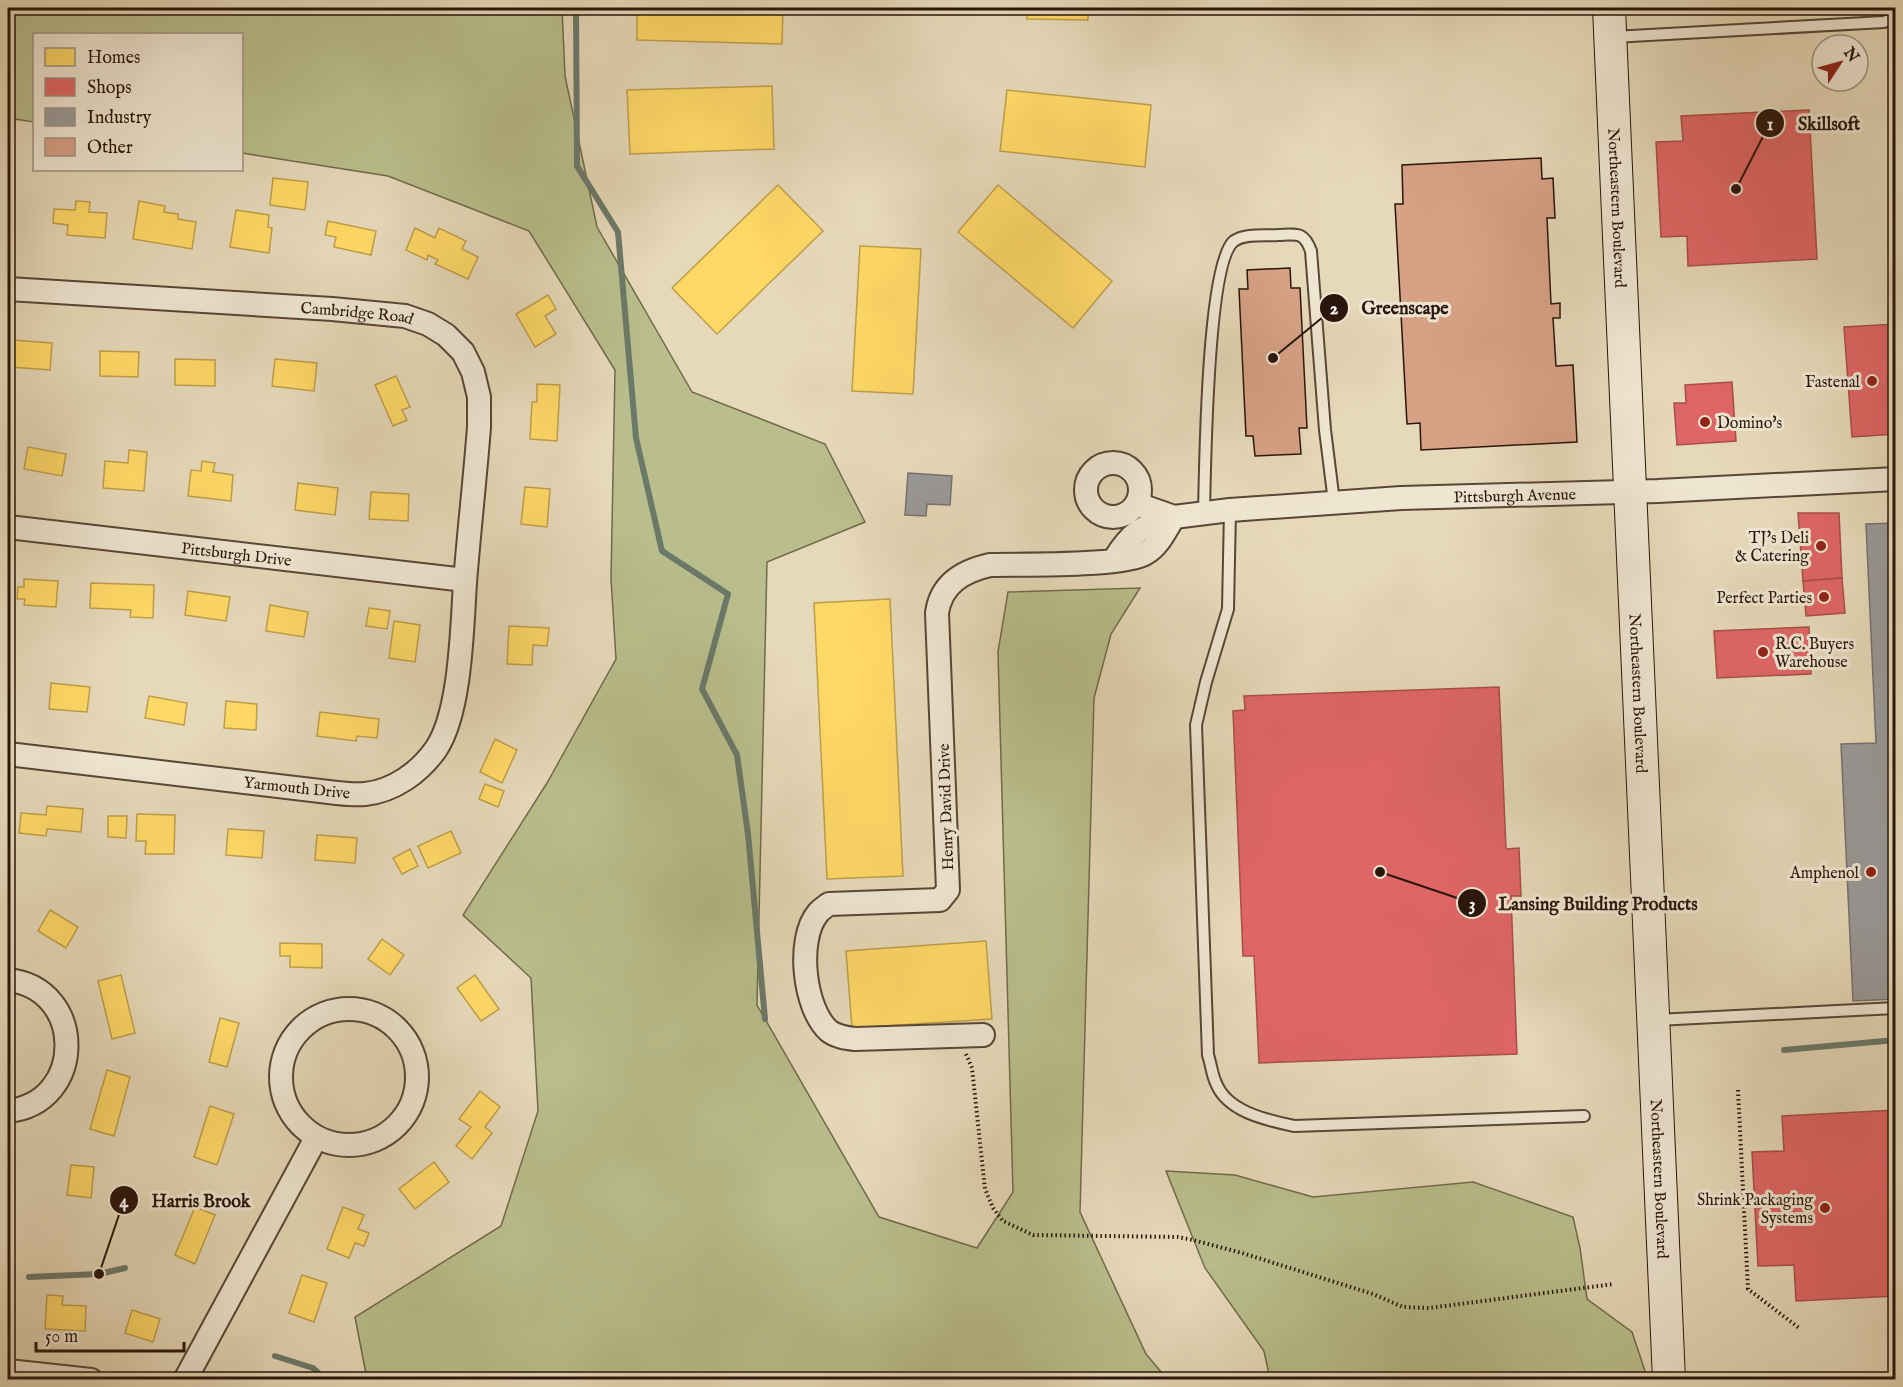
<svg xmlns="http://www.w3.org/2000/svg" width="1903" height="1387" font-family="'IM FELL English',serif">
<rect width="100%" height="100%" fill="#e6d9b9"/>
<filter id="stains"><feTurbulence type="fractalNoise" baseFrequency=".00333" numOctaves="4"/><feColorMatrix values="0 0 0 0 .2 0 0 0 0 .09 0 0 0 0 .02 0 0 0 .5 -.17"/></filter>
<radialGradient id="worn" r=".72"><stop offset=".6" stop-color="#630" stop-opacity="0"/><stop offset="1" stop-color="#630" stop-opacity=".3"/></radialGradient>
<g fill="#b9be8c" stroke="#716a4b" stroke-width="1.5">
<polygon points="8,8 562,8 565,76 597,227 692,392 825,444 865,522 767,562 757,1005 879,1217 977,1248 1013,1192 998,652 1008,592 1140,588 1111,634 1094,698 1080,1212 1146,1354 1167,1379 367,1379 355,1317 501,1226 538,1111 531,978 463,915 547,783 616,659 611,579 615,370 529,231 388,176 242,153 242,34 34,34 34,122 8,118"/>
<polygon points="1166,1171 1235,1175 1313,1197 1473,1182 1573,1217 1580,1248 1587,1299 1632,1332 1646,1374 1640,1380 1270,1379 1264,1351 1205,1268"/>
</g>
<g fill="#ffd966" stroke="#bf9e4a" stroke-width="1.5">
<polygon points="637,8 783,8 782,44 637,40"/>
<polygon points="1027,8 1088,8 1088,20 1027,19"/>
<polygon points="772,86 774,149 630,154 627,90"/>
<polygon points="1007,90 1151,105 1145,167 1000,151"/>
<polygon points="273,178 308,182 305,210 270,205"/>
<polygon points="778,185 823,231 717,334 672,288"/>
<polygon points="998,185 1112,281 1073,328 958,232"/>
<polygon points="76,201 90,202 89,212 107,213 105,238 67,235 68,225 53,223 54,209 75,210"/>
<polygon points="139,201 165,206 164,212 178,214 178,219 196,222 192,249 133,239"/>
<polygon points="236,210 269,215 268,227 272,228 269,253 230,247"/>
<polygon points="328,221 376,231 371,255 334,247 336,237 325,235"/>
<polygon points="415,228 435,238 439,228 466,241 462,249 478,257 468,279 435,264 438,260 428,255 427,260 406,250"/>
<polygon points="860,246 921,249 913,394 852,391"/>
<polygon points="548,295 556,309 545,316 556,334 535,347 516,314"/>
<polygon points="13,340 52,343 50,370 11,367"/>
<polygon points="100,351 139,352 138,377 100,376"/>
<polygon points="175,359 215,360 215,386 175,385"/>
<polygon points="275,359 317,363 314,391 272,386"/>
<polygon points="396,376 410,407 402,410 407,420 393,426 375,385"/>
<polygon points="537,384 560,385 557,441 530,439 532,402 537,402"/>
<polygon points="28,447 66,454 62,476 24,469"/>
<polygon points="129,450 147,452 144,491 103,488 105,461 128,463"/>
<polygon points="202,461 215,463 213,472 233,475 231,501 188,496 191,470 201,471"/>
<polygon points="298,483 338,488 335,515 295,510"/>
<polygon points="525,487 550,489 547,527 521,524"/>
<polygon points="371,492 409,494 408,521 369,519"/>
<polygon points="24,579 58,581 56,607 24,605 25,599 17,599 18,587 24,587"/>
<polygon points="91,583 154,585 153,618 130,617 131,610 90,608"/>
<polygon points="188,591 230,597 226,621 185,615"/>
<polygon points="890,599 903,876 827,879 814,603"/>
<polygon points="270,605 308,612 304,637 266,631"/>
<polygon points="369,608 390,611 387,629 366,626"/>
<polygon points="394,621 420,625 415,662 389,658"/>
<polygon points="509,626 549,628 547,646 533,645 532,665 507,664"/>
<polygon points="51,683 90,687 87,712 49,709"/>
<polygon points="149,696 187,703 184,725 145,718"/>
<polygon points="226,701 257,704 256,730 224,728"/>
<polygon points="320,712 379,719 377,738 357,736 356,741 317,736"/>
<polygon points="495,739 517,750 502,783 480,772"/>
<polygon points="485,784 504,791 498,807 479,799"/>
<polygon points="47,806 83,809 81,832 47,829 46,836 19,833 21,813 46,815"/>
<polygon points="137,814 175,815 174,854 145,854 146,841 136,841"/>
<polygon points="108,816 127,816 126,838 108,837"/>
<polygon points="228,829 264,831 262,858 226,855"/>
<polygon points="451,831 461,853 428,868 418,846"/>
<polygon points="317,835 357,838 355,863 315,860"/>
<polygon points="410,849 418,866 402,874 393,858"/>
<polygon points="50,910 78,927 66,948 38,931"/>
<polygon points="382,939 404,955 390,975 368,959"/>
<polygon points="986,941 992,1019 852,1028 846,951"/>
<polygon points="280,943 322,944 322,968 290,967 290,956 280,956"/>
<polygon points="121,975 135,1033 112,1039 98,981"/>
<polygon points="475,975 499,1009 481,1021 457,988"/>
<polygon points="220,1018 239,1023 227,1067 209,1062"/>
<polygon points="107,1070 130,1077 114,1136 90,1129"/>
<polygon points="480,1091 500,1107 485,1127 492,1133 472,1159 456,1146 471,1127 459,1119"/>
<polygon points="210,1106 234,1114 217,1165 194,1157"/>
<polygon points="434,1162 449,1182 415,1209 399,1189"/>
<polygon points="71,1165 94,1167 91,1198 67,1195"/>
<polygon points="195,1207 215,1215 195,1264 175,1255"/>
<polygon points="343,1207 364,1215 358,1229 369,1233 364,1246 355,1243 349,1258 327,1249"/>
<polygon points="302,1275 327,1283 314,1322 289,1313"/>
<polygon points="47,1295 63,1296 62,1305 86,1306 85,1331 45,1329"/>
<polygon points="132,1310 160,1319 153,1342 125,1333"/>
</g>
<g fill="#e06666" stroke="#a94e4a" stroke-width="1.5">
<polygon points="1809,110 1817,259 1688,266 1687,236 1661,237 1656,142 1683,141 1681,116"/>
<polygon points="1896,324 1896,434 1852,437 1844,327"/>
<polygon points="1732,382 1736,441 1677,445 1674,403 1686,403 1685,385"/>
<polygon points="1798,513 1839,513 1842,578 1803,581"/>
<polygon points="1842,578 1845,613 1806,616 1803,581"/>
<polygon points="1809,627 1811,674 1717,678 1714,631"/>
<polygon points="1499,687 1506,849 1519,848 1521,896 1511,896 1517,1054 1259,1063 1254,956 1243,956 1233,711 1245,710 1244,696"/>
<polygon points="1896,1110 1896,1296 1796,1301 1794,1265 1758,1266 1752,1152 1784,1151 1782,1116"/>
</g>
<g fill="#999" stroke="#77716e" stroke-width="1.5">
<polygon points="908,473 952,476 950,505 927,504 926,516 905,515"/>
<polygon points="1896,523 1896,999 1853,1001 1841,744 1876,743 1866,524"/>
</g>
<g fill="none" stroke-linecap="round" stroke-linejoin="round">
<g stroke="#6b7969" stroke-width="6">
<polyline points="576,8 577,166 618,232 636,438 662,551 728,594 702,689 737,755 748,834 765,1019"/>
<polyline points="1784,1050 1896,1040"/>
<polyline points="29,1277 99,1274 125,1268"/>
<polyline points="275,1356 313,1368 326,1380"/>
</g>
</g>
<g fill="#d7a186" stroke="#29150a" stroke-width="1.5">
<polygon points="1541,158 1542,179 1553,178 1555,218 1547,218 1551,304 1560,303 1560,318 1553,318 1556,366 1573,365 1577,442 1421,450 1420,423 1407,424 1395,204 1403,204 1402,165"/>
<polygon points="1290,268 1291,288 1300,288 1307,428 1299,428 1301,454 1255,456 1253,436 1246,436 1239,289 1248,289 1247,270"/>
</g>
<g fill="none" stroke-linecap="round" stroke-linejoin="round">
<g stroke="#584636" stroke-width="14">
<g id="lane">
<polyline points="1613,37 1884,22 1896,17"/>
<path d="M1230 510 1228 609 1206 682 1196 725 1208 1055C1211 1064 1212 1075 1216 1083 1227 1112 1267 1120 1294 1126L1584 1116"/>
<path d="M1204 513C1205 471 1207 262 1234 241 1245 233 1266 236 1279 235 1298 234 1304 232 1311 251L1325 430 1334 502"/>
<polyline points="1656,1020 1896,1008"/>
</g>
</g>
<g stroke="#584636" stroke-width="26">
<g id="street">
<path id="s1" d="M8 289 332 309 405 316 428 324 446 335 463 352 473 372 479 397V427C475 479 469 531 465 583 462 627 461 712 436 749 420 772 394 791 365 794 356 795 346 794 337 793L8 754"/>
<circle cx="1113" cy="490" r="27"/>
<path id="s2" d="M1137 504 1174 517 1230 510 1401 498 1658 491 1896 479"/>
<path id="s3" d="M8 527 465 580"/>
<path d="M1114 560C1132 530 1142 527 1174 517"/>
<path d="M8 980C86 988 86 1103 8 1111"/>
<circle cx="349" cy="1077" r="68"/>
<path d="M983 1035 855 1039C846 1038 837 1037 829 1031 804 1009 796 939 818 913 820 910 825 907 829 904L940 900 948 890 937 613C941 584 963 571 990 565 1020 564 1126 567 1146 553 1159 546 1166 529 1174 517"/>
<polyline points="8,1371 91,1380"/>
<polyline points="185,1380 316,1138"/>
</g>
</g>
<g stroke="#29150a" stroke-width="34">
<g id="secondary">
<path id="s4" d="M1609 8 1669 1380"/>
</g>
</g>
<g stroke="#29150a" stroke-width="4" stroke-dasharray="1.5 3" stroke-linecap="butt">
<polyline points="966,1054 972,1068 985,1189 993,1208 1003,1221 1033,1235 1178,1237 1193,1240 1242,1253 1373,1294 1403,1307 1429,1308 1614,1284"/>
<polyline points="1738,1090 1748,1289 1799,1328"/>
</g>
<use href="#lane" stroke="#efe6d2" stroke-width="10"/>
<use href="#street" stroke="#efe6d2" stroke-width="22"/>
<use href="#secondary" stroke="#efe6d2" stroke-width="32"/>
</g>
<g fill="#8f2418" stroke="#efe6d2" stroke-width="2">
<circle cx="1872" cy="381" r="6"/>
<circle cx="1705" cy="422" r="6"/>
<circle cx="1821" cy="546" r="6"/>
<circle cx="1824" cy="597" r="6"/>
<circle cx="1763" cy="652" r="6"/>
<circle cx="1871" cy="872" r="6"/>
<circle cx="1825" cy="1208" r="6"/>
</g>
<g text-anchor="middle" stroke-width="6" stroke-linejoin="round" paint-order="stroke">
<g font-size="16" fill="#29150a" stroke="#efe6d2">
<text dy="6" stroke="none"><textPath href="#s4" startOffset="200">Northeastern Boulevard</textPath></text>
<text dy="6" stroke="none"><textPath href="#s1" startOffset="350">Cambridge Road</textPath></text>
<text dy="6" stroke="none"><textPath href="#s2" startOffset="381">Pittsburgh Avenue</textPath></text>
<text dy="6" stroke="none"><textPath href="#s3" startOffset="230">Pittsburgh Drive</textPath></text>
<text dy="6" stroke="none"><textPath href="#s4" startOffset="686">Northeastern Boulevard</textPath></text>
<text transform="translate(297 787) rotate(6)" y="6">Yarmouth Drive</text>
<text transform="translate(945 807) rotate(-92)" y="6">Henry David Drive</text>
<text dy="6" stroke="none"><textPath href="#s4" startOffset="1172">Northeastern Boulevard</textPath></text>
</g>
<g font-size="16" fill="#29150a" stroke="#efe6d2" text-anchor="end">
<text x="1860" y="387">Fastenal</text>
<text x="1717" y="428" text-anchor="start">Domino's</text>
<text x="1809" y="543">TJ's Deli<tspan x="1809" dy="18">&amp; Catering</tspan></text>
<text x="1812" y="603">Perfect Parties</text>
<text x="1775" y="649" text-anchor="start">R.C. Buyers<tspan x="1775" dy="18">Warehouse</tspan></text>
<text x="1859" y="878">Amphenol</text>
<text x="1813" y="1205">Shrink Packaging<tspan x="1813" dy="18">Systems</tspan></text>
</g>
</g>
<path fill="none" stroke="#29150a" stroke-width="2" d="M1736 189L1770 123M1273 358L1334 308M1380 872L1472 903M99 1274L124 1200"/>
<g fill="#29150a" stroke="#efe6d2" stroke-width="2">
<circle cx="1736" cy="189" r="6"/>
<circle cx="1273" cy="358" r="6"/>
<circle cx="1380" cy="872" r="6"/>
<circle cx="99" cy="1274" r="6"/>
<circle cx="1770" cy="123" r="15"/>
<circle cx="1334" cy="308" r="15"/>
<circle cx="1472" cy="903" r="15"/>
<circle cx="124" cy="1200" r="15"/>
</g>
<g font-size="18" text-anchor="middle" font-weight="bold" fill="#fff">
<text x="1770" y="130">1</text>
<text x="1334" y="314">2</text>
<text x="1472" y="910">3</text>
<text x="124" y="1207">4</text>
</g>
<g font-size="18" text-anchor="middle" font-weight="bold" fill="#29150a" stroke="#efe6d2" stroke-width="6" stroke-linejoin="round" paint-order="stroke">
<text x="1829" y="130">Skillsoft</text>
<text x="1405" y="314">Greenscape</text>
<text x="1598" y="910">Lansing Building Products</text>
<text x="201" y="1207">Harris Brook</text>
</g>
<rect width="1903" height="1387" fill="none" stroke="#e6d9b9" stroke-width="30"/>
<rect x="9" y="9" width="1885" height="1369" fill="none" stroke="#29150a" stroke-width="3"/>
<rect x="15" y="15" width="1873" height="1357" fill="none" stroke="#29150a" stroke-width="1.5"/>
<rect x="33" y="33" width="210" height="138" fill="#efe6d2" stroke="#a09282" stroke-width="1.5"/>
<rect x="45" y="48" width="30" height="18" fill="#ffd966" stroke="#a09282" stroke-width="1.5"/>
<text x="87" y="63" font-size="18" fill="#29150a">Homes</text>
<rect x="45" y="78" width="30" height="18" fill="#e06666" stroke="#a09282" stroke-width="1.5"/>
<text x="87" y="93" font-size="18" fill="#29150a">Shops</text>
<rect x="45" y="108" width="30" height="18" fill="#999999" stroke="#a09282" stroke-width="1.5"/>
<text x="87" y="123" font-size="18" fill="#29150a">Industry</text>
<rect x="45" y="138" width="30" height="18" fill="#d7a186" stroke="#a09282" stroke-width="1.5"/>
<text x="87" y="153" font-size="18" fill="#29150a">Other</text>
<g transform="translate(1840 63) rotate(54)"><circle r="28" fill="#efe6d2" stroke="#a09282" stroke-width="1.5"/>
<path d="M0-4.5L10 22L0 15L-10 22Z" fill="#8f2418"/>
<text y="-9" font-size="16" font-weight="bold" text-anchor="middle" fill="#29150a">N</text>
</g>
<path d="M36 1342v9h148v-9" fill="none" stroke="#29150a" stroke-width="3"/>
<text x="45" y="1342" font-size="18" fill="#29150a" stroke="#efe6d2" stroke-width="4.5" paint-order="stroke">50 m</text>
<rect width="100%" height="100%" filter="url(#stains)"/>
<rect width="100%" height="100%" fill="url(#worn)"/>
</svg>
